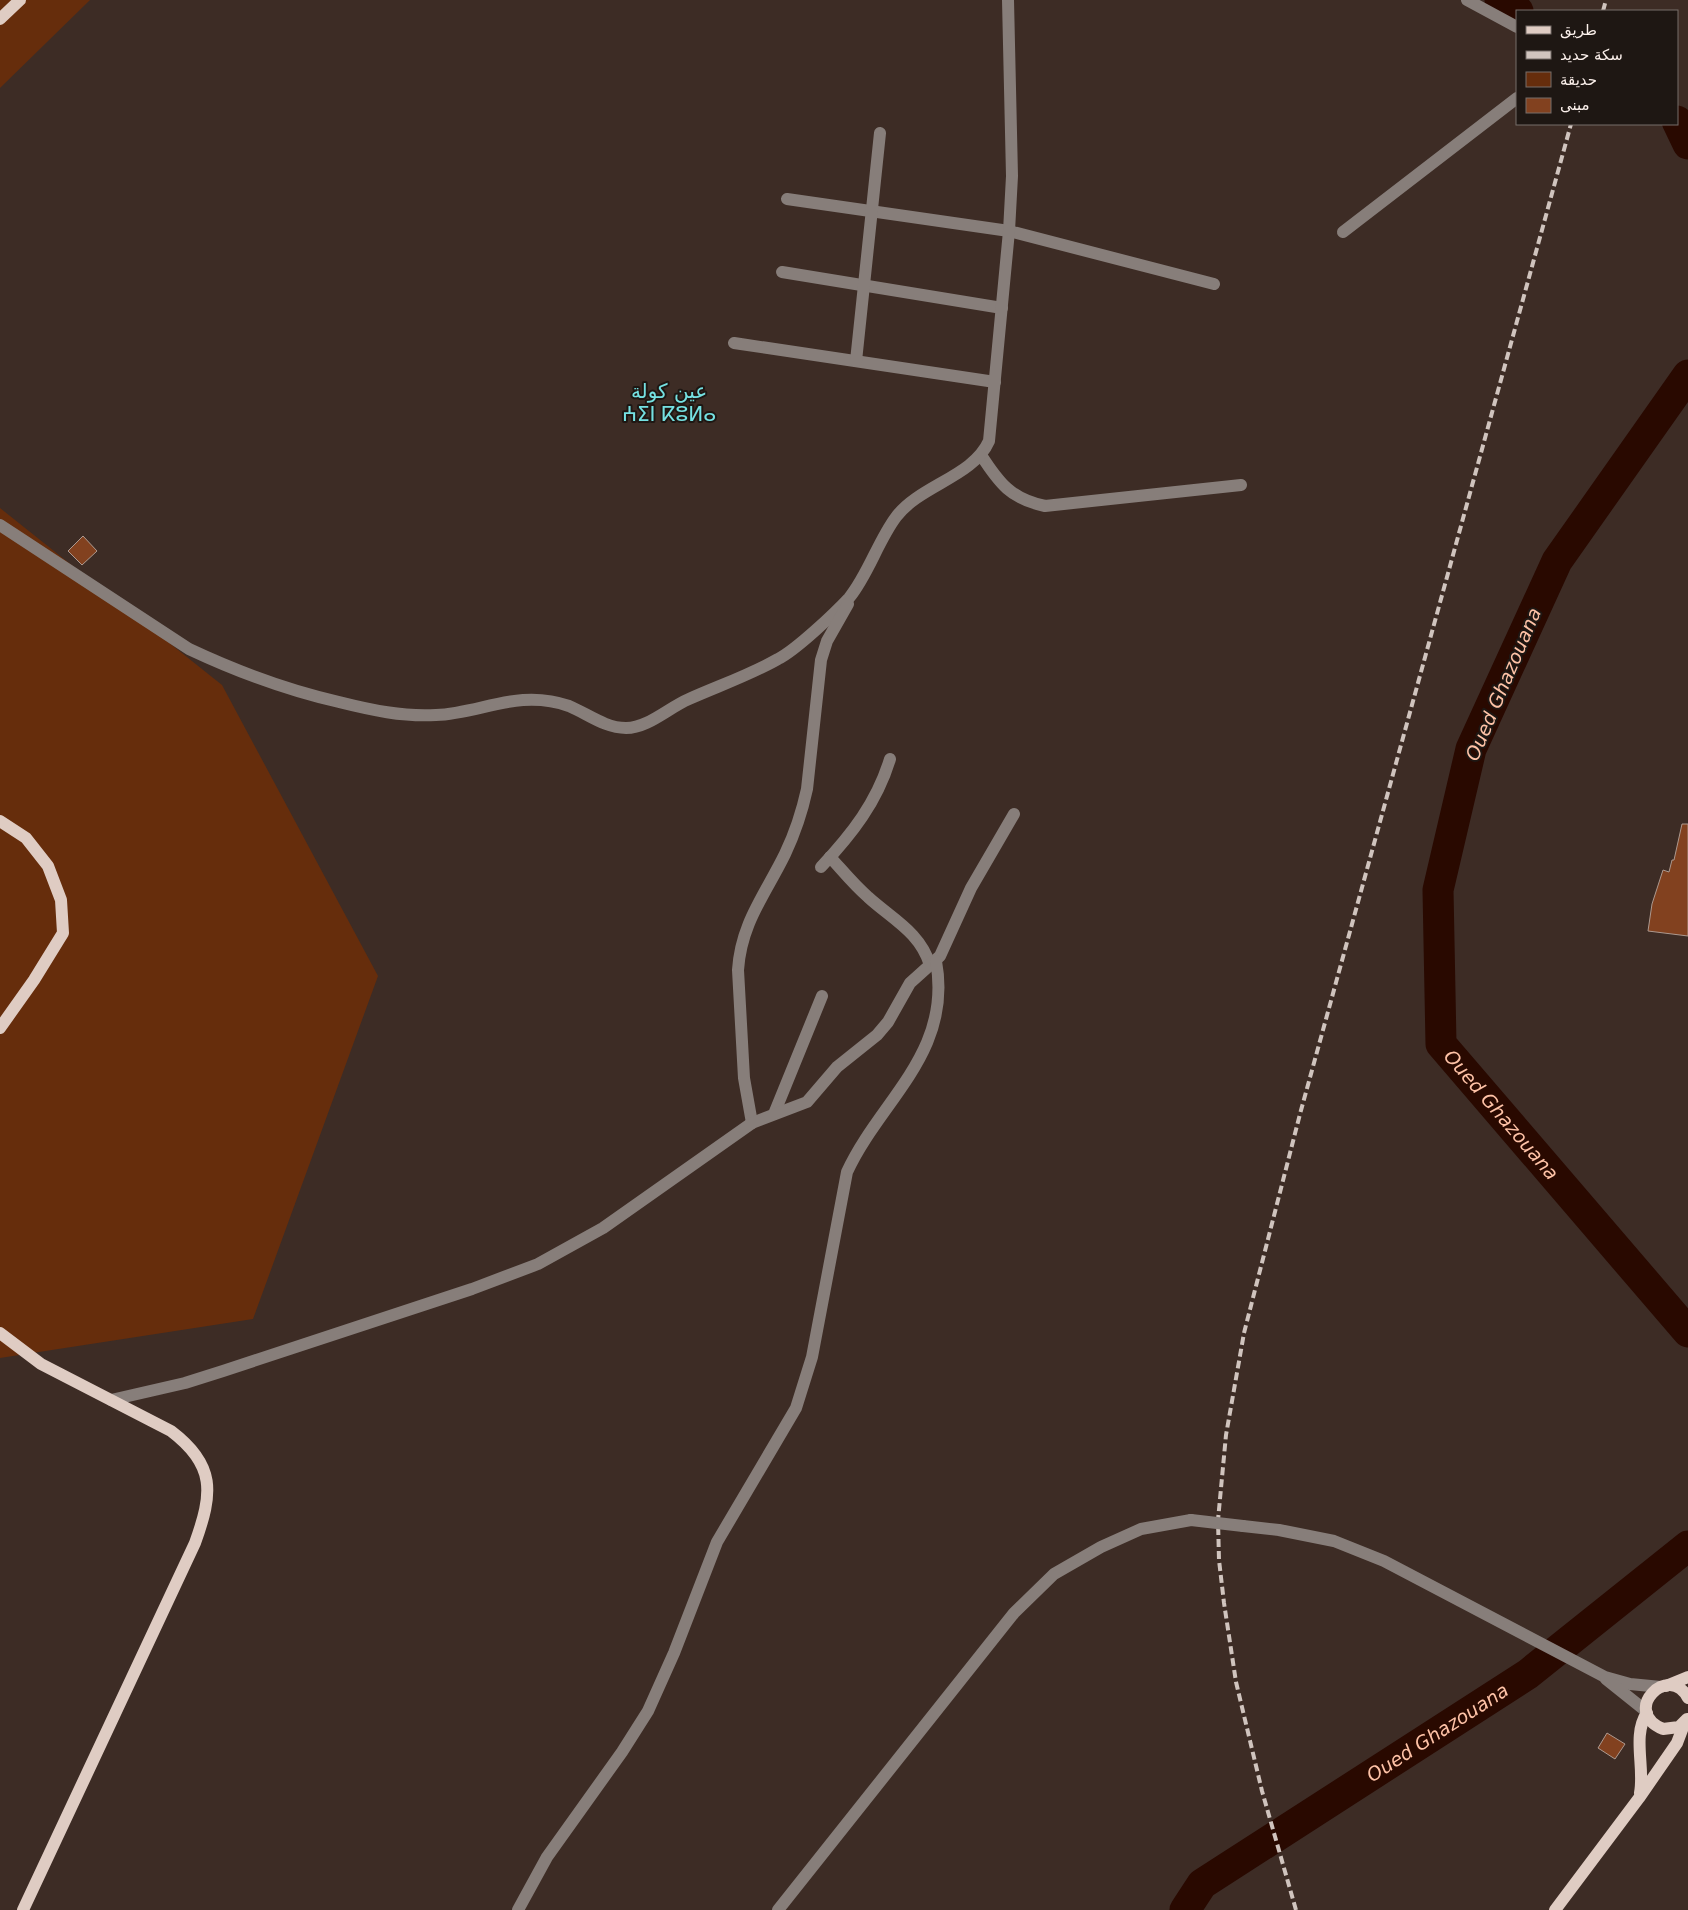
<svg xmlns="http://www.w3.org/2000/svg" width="1688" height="1910" font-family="'DejaVu Sans','Noto Sans Arabic','Noto Sans Tifinagh',sans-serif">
<rect width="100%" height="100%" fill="#3d2c25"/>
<g fill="#662d0c">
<polygon points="0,0 90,0 0,88"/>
<polygon points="0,508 222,685 378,976 253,1319 0,1358"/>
</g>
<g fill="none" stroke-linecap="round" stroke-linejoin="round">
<g stroke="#290900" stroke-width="31">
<polyline points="1500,0 1518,11"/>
<polyline points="1677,121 1688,144"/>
<path id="s1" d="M1688 375 1557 561 1471 749 1438 890 1441 1044 1688 1332"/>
<path id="s2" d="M1185 1910 1202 1884 1528 1674 1688 1546"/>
</g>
</g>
<g fill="#82411f" stroke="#ad998f">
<polygon points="83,536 97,551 82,565 68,551"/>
<polygon points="1682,824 1688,824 1688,936 1648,931 1652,904 1663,870 1669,872 1672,860 1674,860"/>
<polygon points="1607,1733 1625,1744 1615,1759 1598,1748"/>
</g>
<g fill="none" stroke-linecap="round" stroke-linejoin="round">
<g stroke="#877e7a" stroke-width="12">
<polyline points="1467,0 1517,27"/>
<polyline points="787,199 1009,231 1214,284"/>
<polyline points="1343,232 1517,98"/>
<polyline points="782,272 1002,308"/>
<polyline points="734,343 995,382"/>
<polyline points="856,361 880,133"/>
<path d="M981 455C999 483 1011 499 1045 506L1241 485"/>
<path d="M0 525 189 649C238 672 286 690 339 702 371 710 403 717 436 715 466 714 494 702 523 700 538 699 555 701 569 706 588 714 605 728 626 728 648 728 668 708 689 699 718 686 750 675 778 659 796 650 835 613 849 598 868 575 878 541 896 517 920 485 973 477 989 441L1009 231 1012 176 1008 0"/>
<path d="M830 857C842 870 854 885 868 897 892 919 920 932 930 965"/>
<path d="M821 867C852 834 877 802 890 759"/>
<polyline points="774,1114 822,996"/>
<path d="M752 1123 744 1078 738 970C741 923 765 895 785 854 795 833 802 812 807 789L821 660 827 641 848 604"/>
<polyline points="111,1400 185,1383 223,1371 472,1289 538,1264 603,1228 752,1123 807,1102 837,1067 877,1035 888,1022 910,983 940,956 971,888 1014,814"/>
<polyline points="1243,1526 1279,1530 1334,1541 1384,1561 1605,1677 1630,1684 1661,1687"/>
<polyline points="1606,1679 1646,1711"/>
<path d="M518 1910 547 1857 622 1752 648 1711 674 1653 717 1542 796 1408 812 1357 847 1172C880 1100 953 1053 936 961"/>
<polyline points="778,1910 1014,1613 1054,1574 1101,1547 1141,1529 1191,1520"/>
</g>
<g stroke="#dfccc3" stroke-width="12">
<polyline points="0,19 20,0"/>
<polyline points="0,821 26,838 48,866 61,900 63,933 34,980 0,1028"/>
<path d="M0 1333 41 1364 171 1431C216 1465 213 1493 195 1543L23 1910"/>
<polyline points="1666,1686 1688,1677"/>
<path d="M1687 1719 1679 1727 1663 1729C1620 1711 1669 1662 1688 1698"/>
<path d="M1640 1793C1645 1767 1632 1735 1647 1713"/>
<polyline points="1555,1910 1639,1798 1677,1743 1685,1722"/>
</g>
<g stroke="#d0c4be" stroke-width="4" stroke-dasharray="8 4" stroke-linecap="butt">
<polyline points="1603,11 1606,0"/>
<polyline points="1296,1910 1262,1791 1236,1682 1224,1603 1219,1560 1218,1520 1226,1435 1244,1333 1300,1114 1571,124"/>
</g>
<polyline stroke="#877e7a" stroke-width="12" points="1191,1520 1243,1526"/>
</g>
<g text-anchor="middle" stroke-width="4" stroke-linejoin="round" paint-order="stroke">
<g font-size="19" font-style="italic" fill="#fec2a6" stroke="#1e1713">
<text transform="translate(1503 684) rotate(-67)" y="7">Oued Ghazouana</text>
<text dy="7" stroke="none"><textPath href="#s1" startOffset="826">Oued Ghazouana</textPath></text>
<text dy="7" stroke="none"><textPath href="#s2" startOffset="311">Oued Ghazouana</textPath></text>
</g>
<g font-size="20" fill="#75e1e2" stroke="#1e1713">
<text x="669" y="398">عين كولة<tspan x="669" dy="23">ⵄⵉⵏ ⴽⵓⵍⴰ</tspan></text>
</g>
</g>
<rect x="1516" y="10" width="162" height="115" fill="#1e1713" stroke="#776e6a"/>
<rect x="1526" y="26" width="25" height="8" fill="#dfccc3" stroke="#776e6a"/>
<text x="1560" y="35" font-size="15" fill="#fcf1ec">طريق</text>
<rect x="1526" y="51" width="25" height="8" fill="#d0c4be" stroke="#776e6a"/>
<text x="1560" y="60" font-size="15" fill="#fcf1ec">سكة حديد</text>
<rect x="1526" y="72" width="25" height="15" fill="#662d0c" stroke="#776e6a"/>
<text x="1560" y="85" font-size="15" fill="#fcf1ec">حديقة</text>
<rect x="1526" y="98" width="25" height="15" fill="#82411f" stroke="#776e6a"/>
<text x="1560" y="110" font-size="15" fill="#fcf1ec">مبنى</text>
</svg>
